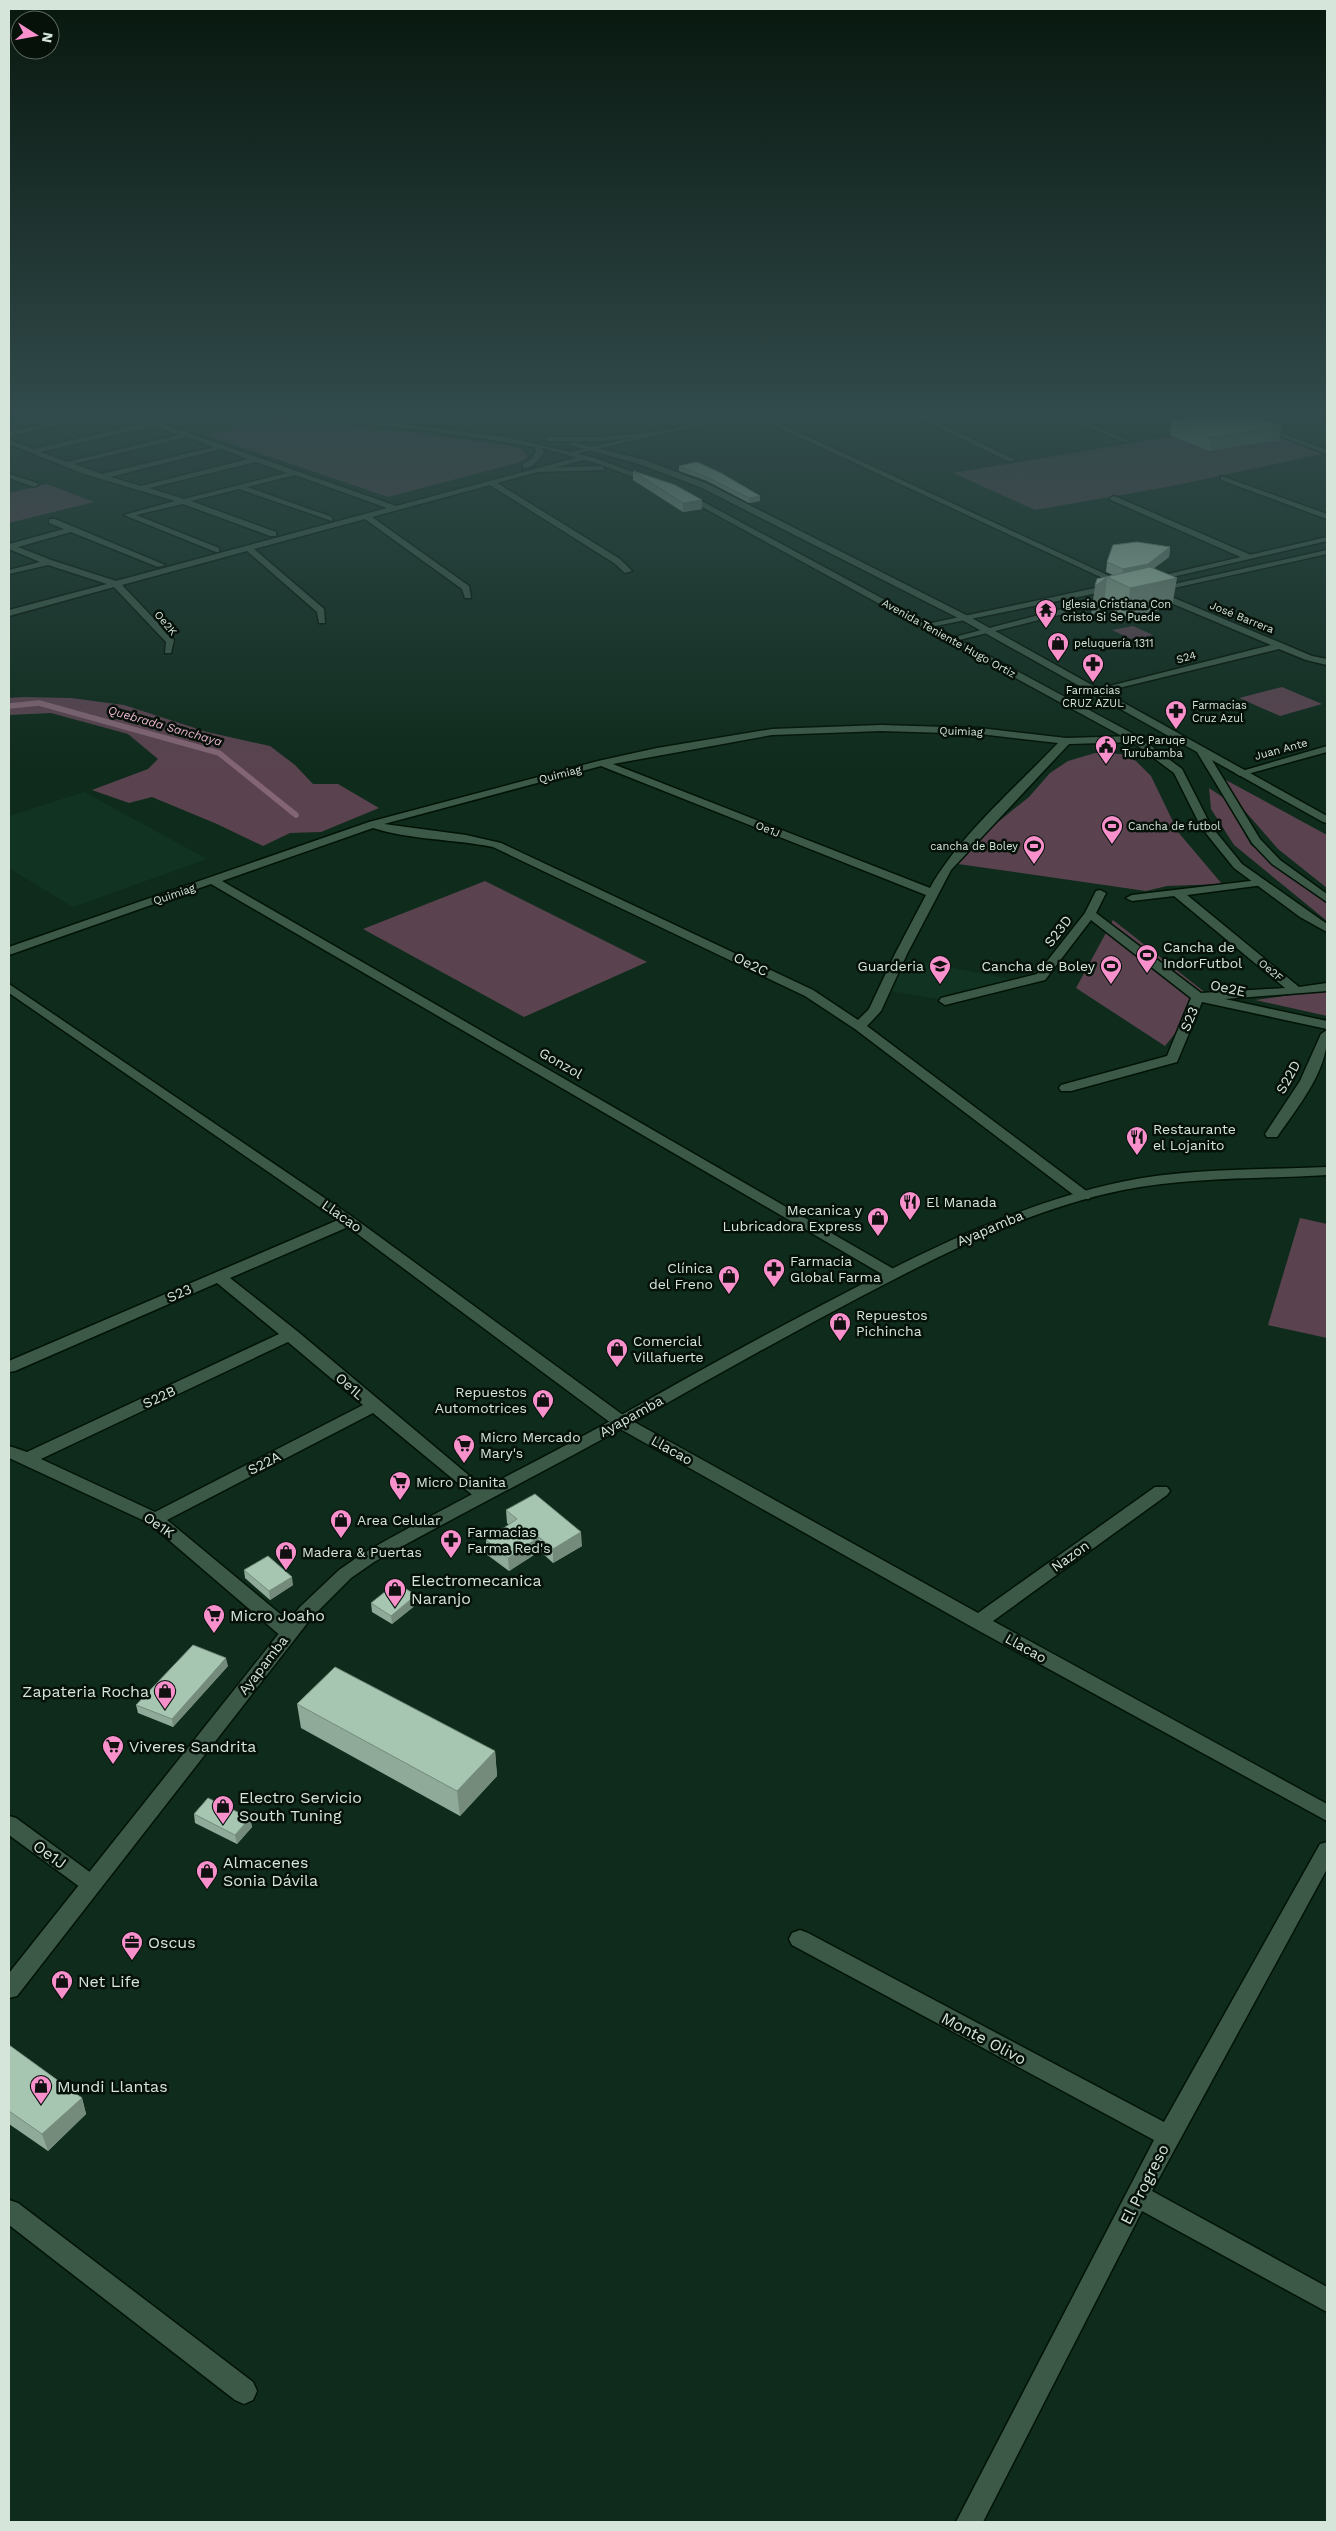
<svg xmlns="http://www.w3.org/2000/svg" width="1336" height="2531" font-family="'Work Sans',sans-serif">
<rect width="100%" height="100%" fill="#0f2b1c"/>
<g fill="#103421">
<polygon points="84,792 207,859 73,907 9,868 9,816"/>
<polygon points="908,959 1010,979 938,999 889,991"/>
</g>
<g fill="#5a434f">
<polygon points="275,418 419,433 507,445 523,450 528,458 517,463 388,497 206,435"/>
<polygon points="1250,423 1327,453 1167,487 1035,510 953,473"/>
<polygon points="47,484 94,502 9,523 9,493"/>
<polygon points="1133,626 1153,635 1133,640 1112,630"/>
<polygon points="1282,687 1322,704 1280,716 1239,698"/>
<polygon points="24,697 71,698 124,705 207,732 270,746 295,765 313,784 338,784 379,808 321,832 290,833 263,846 217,824 152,797 129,803 92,790 148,769 158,759 128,734 51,713 9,715 9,698"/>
<polygon points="1095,753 1121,754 1136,761 1151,776 1178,832 1222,884 1167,886 1146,891 958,864 993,826 1029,797 1050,773 1068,761"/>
<polygon points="1224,779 1327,835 1327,888 1278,849 1244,810"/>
<polygon points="1209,788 1224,798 1251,845 1327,904 1327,921 1234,845 1211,809"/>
<polygon points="485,881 647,962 524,1017 363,929"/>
<polygon points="1113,920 1207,994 1165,1046 1076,988"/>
<polygon points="1327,990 1327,1016 1255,1000"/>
<polygon points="1300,1218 1327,1224 1327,1338 1268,1325"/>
</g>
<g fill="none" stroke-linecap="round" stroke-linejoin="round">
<polyline stroke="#836575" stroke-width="5.5" points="9,706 39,703 219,753 296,815"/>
<g stroke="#001306" stroke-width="3">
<g id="pedestrian">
<polygon points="1259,880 1263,881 1263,885 1187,895 1299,987 1327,983 1327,991 1225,999 1327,1021 1327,1029 1202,1002 1177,1062 1071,1091 1061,1091 1059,1088 1061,1085 1167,1056 1191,998 1091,920 1045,980 945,1005 939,1001 941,998 1037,974 1085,913 1096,891 1100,890 1106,893 1096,913 1201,993 1285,988 1174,896 1132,901 1126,898 1132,895"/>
<path d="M1327 1030C1330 1069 1298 1106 1277 1137H1267L1265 1134 1300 1081 1321 1034Z"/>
</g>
</g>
<g stroke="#001306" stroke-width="3">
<g id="minor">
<polygon points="87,415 100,415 9,436 9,432"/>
<path d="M127 415H137L396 506 587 455V459L497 483 620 559 632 571 625 573 614 563 490 485 372 517 469 586 471 598H465L462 589 365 519 254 549 324 609 325 623H319L317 612 247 551 122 585 174 640 171 653H165L166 642 114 587 9 616V610L107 584 48 565 9 574V570L40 562 9 549V544L64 529 49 523V519H55L165 565 158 567 71 532 18 547 51 560 116 581 387 508 295 475 247 487 332 517V521L239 489 191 501 276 532V536H270L183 504 136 515 219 548V552H216L124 515 175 501 84 474 9 444V440L33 449 147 423ZM155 426 179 435 67 462 40 452ZM187 437 214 447 102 474 74 464ZM221 449 248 459 141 486 110 477ZM256 462 287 473 184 499 149 488Z"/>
<polygon points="434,415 442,415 434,421 430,421"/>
<polygon points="573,415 580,415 569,424 565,424 565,422"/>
<polygon points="752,415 761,415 1129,585 1122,587"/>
<polygon points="913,415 922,415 1016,460 1009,462"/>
<polygon points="1059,415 1068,415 1130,441 1124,442"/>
<polygon points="1224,415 1234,415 1327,450 1327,454"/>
<polygon points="9,474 37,483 38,485 34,487 9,478"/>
<polygon points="1221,476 1327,514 1327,519 1221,480"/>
<polygon points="1114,496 1251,555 1252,557 1245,559 1111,500 1110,498"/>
<polygon points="1155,590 1312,656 1327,659 1327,665 1306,660 1279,649 1094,694 1094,690 1271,645 1152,595 1152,591"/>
<path d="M881 725 980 728 1066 738 1135 736 1140 739 1135 742 1069 744 951 870 907 954 881 1011 867 1026 1089 1193 1091 1196 1089 1199H1079L855 1029 805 996 493 847C454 839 411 840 373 828L222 881 897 1271 900 1274 897 1277H887L211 884 9 955V947L369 822 598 761 657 748 772 729ZM881 731 980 734 1058 743C1017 786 958 837 930 888L613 764 772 735ZM601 766 926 895 895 954 869 1009 858 1020 813 990 501 843 466 835 384 824Z"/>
<polygon points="1327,746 1327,752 1240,776 1235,773"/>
<path d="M9 984 354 1218 627 1418 978 1613 1155 1487H1167L1170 1491 1167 1495 993 1621 1327 1804V1821L972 1627 615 1426 348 1227 230 1278 297 1331 491 1494 488 1498H476L373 1413 167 1520 296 1627 298 1632 296 1637 289 1639 282 1637 149 1523 9 1458V1446L27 1452 279 1334 217 1283 15 1371 9 1372V1361L338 1220 9 993ZM288 1342 363 1405 155 1512 41 1459Z"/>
<polygon points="9,1816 16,1818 98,1878 101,1884 98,1890 91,1893 84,1890 9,1835"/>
<polygon points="1327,1842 1327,1869 1152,2191 1327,2287 1327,2312 1142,2211 983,2522 956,2522 1154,2140 792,1945 789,1939 792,1933 800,1930 808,1933 1164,2122 1320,1844"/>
<polygon points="9,2200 18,2203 253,2382 257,2391 253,2400 244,2404 235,2400 9,2225"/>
</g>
</g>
<g stroke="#001306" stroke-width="3">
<g id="tertiary">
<polygon points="733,415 746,415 570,455 566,453"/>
<polygon points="1322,415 1327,415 1327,418"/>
<polygon points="1327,537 1327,541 1151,582 1147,579"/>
<polygon points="1327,550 1327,554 1156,592 1152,589"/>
<polygon points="1114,584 1118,587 1117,589 926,628 922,625"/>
<polygon points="1112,596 1115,597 1115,601 951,642 947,639"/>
</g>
</g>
<g stroke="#001306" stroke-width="3">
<g id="secondary">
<path d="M265 415 387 422 506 437 595 458 656 481 649 483 599 464 542 448 544 452C539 460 533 468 523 468V464L531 459 536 452 535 447 427 430Z"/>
<polygon points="653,432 655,435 602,441 548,441 544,439 548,437 602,437"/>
<polygon points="572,442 645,460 706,483 968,616 1327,816 1327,823 1323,822 1212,760 1260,839 1280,860 1327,894 1327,902 1272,864 1252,843 1197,752 962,620 700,487 639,464 570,445"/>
<polygon points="602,466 605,470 538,472 534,470 538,468"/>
<polygon points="685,492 1139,737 1182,769 1211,826 1242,864 1327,924 1327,932 1300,917 1234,868 1201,827 1174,773 1131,741 682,496 682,492"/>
<path d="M1327 1167V1175C1260 1179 1189 1177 1123 1190 1030 1209 946 1252 862 1296 786 1336 711 1378 637 1420 550 1469 461 1513 374 1562L351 1578 312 1617 17 1996 9 1998V1973L300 1607 339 1570 362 1554C448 1505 537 1462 623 1414 697 1372 771 1331 847 1292 935 1246 1023 1203 1121 1182 1186 1168 1260 1170 1327 1167Z"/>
</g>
</g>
<use href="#pedestrian" fill="#3c5947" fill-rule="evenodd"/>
<use href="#minor" fill="#3c5947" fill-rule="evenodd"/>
<use href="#tertiary" fill="#3c5947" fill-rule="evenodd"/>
<use href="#secondary" fill="#3c5947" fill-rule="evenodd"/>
</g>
<g fill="#8faa98">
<polygon points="1171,421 1281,426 1279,440 1209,451 1170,435"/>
<polygon points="697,462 760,501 749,503 707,481 679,471 679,466"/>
<polygon points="633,471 702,509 683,512 633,480"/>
<polygon points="1170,547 1169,557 1154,568 1172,607 1127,617 1104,607 1091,616 1097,579 1113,575 1106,572 1107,562"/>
<polygon points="506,1510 582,1546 553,1563 540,1551 509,1571 486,1554 486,1540 509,1525 507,1523"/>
<polygon points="244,1570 293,1585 270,1600 245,1578"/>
<polygon points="416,1595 417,1604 392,1624 372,1612 371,1603"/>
<polygon points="228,1666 173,1727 138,1713 136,1705"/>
<polygon points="297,1704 495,1751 497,1776 460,1816 301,1728"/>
<polygon points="194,1814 250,1818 252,1827 237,1844 195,1823"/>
<polygon points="9,2045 82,2098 86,2114 48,2151 9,2124"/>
</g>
<g fill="#748b7c">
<polygon points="1281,426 1279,440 1209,451 1211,437"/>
<polygon points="760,496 760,501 749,503 749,498"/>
<polygon points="702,500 702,509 683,512 683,503"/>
<polygon points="1170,547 1169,557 1146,574 1122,580 1123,569"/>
<polygon points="1107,577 1104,607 1091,616 1095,586"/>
<polygon points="1177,578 1172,607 1127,617 1130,588"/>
<polygon points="581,1532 582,1546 553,1563 553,1549"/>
<polygon points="539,1537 540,1551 509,1571 508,1558"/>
<polygon points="292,1577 293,1585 270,1600 269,1591"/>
<polygon points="416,1595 417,1604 392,1624 391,1616"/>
<polygon points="226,1658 228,1666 173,1727 172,1719"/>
<polygon points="495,1751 497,1776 460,1816 457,1791"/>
<polygon points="250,1818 252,1827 237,1844 235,1835"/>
<polygon points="82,2098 86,2114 48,2151 42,2134"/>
</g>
<g fill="#a6c6b1" stroke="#748b7c">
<polygon points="1214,415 1249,415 1281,426 1211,437 1171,421"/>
<polygon points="697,462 721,473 760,496 749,498 707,477 679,466"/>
<polygon points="633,471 675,485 702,500 683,503"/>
<polygon points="1137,542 1170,547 1148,564 1123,569 1107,562 1113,545"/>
<polygon points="1150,567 1177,578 1130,588 1107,577 1095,586 1097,579"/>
<polygon points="535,1494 581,1532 553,1549 539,1537 508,1558 486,1540 517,1519 506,1510"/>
<polygon points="268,1556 292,1577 269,1591 244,1570"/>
<polygon points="396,1583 416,1595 391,1616 371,1603"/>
<polygon points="193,1645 226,1658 172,1719 136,1705"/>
<polygon points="335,1667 495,1751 457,1791 297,1704"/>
<polygon points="208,1798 250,1818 235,1835 194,1814"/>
<polygon points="9,2045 82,2098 42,2134 9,2111"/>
</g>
<linearGradient id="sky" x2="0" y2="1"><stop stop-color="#08180f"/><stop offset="0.54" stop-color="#314a4b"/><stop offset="1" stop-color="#314a4b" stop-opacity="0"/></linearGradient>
<rect width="1336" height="769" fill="url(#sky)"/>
<defs>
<g id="temple-pin" transform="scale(1.125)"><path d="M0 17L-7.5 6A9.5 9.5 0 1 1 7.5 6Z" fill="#f890cc" stroke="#06110a"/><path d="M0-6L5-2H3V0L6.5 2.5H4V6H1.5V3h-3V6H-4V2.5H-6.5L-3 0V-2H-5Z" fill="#111"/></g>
<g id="shop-pin" transform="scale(1.125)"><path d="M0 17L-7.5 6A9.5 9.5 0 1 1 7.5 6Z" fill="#f890cc" stroke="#06110a"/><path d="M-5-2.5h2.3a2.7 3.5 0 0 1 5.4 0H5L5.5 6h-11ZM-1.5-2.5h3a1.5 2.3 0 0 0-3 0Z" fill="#111"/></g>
<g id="pharmacy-pin" transform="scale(1.125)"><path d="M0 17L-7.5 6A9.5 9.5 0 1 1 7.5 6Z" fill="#f890cc" stroke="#06110a"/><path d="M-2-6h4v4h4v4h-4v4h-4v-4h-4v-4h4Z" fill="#111"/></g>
<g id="civic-pin" transform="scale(1.125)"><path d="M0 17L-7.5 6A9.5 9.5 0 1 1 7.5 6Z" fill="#f890cc" stroke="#06110a"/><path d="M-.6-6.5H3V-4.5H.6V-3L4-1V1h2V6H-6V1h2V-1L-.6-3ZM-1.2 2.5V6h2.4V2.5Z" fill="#111"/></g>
<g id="stadium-pin" transform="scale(1.125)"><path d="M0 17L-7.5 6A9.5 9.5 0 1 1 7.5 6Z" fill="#f890cc" stroke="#06110a"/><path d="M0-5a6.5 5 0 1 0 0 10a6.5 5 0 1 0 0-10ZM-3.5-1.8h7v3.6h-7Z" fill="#111"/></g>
<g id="school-pin" transform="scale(1.125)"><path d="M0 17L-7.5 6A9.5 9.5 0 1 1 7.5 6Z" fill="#f890cc" stroke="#06110a"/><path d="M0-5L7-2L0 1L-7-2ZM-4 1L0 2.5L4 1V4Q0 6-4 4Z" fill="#111"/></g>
<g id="restaurant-pin" transform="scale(1.125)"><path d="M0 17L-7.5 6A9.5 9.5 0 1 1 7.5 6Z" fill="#f890cc" stroke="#06110a"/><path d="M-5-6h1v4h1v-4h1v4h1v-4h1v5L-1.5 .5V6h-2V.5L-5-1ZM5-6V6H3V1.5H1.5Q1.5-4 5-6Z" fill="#111"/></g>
<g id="supermarket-pin" transform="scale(1.125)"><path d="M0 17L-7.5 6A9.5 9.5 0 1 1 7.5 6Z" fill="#f890cc" stroke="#06110a"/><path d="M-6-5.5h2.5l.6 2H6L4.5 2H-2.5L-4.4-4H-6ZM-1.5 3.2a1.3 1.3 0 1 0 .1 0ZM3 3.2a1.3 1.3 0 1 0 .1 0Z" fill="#111"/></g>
<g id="office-pin" transform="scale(1.125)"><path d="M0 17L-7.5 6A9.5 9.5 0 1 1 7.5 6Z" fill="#f890cc" stroke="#06110a"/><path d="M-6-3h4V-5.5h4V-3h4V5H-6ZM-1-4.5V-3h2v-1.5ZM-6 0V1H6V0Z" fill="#111"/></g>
</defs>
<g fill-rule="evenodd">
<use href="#temple-pin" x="1046" y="610"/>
<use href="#shop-pin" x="1058" y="643"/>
<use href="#pharmacy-pin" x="1093" y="664"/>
<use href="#pharmacy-pin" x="1176" y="711"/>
<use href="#civic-pin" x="1106" y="746"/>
<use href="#stadium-pin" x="1112" y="826"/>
<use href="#stadium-pin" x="1034" y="846"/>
<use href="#stadium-pin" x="1147" y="955"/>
<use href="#school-pin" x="940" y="966"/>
<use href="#stadium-pin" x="1111" y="966"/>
<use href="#restaurant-pin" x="1137" y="1137"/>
<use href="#restaurant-pin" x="910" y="1202"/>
<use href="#shop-pin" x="878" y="1218"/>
<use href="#pharmacy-pin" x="774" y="1269"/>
<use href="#shop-pin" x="729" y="1276"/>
<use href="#shop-pin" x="840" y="1323"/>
<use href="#shop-pin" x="617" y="1349"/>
<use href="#shop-pin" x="543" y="1400"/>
<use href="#supermarket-pin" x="464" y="1445"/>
<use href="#supermarket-pin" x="400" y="1482"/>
<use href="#shop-pin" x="341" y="1520"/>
<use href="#pharmacy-pin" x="451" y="1540"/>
<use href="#shop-pin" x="286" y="1552"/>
<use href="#shop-pin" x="395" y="1589"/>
<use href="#supermarket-pin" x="214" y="1615"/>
<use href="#shop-pin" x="165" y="1691"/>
<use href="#supermarket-pin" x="113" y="1746"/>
<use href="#shop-pin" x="223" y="1806"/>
<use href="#shop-pin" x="207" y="1871"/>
<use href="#office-pin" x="132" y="1942"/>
<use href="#shop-pin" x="62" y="1981"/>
<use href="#shop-pin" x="41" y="2086"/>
</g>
<g text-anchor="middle" stroke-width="5" stroke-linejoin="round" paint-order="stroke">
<g font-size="11" fill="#d5e5da" stroke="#06110a" text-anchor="start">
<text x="1062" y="608">Iglesia Cristiana Con<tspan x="1062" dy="13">cristo Si Se Puede</tspan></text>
<text x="1074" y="647">peluquería 1311</text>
<text x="1093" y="694" text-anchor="middle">Farmacias<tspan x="1093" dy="13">CRUZ AZUL</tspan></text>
<text x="1192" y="709">Farmacias<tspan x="1192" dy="13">Cruz Azul</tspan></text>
<text x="1122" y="744">UPC Paruqe<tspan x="1122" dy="13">Turubamba</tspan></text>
<text x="1128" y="830">Cancha de futbol</text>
<text x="1018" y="850" text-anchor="end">cancha de Boley</text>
</g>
<g font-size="11" fill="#d5e5da" stroke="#06110a">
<text transform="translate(1242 617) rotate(22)" y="4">José Barrera</text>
<text transform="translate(166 623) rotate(50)" y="4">Oe2K</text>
<text transform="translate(949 638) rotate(29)" y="4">Avenida Teniente Hugo Ortiz</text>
<text transform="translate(1186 657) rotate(-15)" y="4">S24</text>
<text transform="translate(961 731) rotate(2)" y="4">Quimiag</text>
<text transform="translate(1281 749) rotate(-15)" y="4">Juan Ante</text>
<text transform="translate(560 774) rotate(-14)" y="4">Quimiag</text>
<text transform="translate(768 829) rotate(22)" y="4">Oe1J</text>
<text transform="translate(174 894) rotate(-19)" y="4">Quimiag</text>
<text transform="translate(1271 970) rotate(40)" y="4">Oe2F</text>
</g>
<g font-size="12" font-style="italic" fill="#e9b2cf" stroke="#06110a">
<text transform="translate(165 726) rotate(16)" y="4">Quebrada Sanchaya</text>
</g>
<g font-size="14" fill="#d5e5da" stroke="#06110a">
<text transform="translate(1058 931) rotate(-52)" y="5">S23D</text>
<text transform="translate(751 964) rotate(26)" y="5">Oe2C</text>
<text transform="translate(1228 988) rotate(12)" y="5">Oe2E</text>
<text transform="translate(1189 1019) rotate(-67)" y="5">S23</text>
<text transform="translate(561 1063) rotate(30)" y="5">Gonzol</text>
<text transform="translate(1288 1077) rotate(-61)" y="5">S22D</text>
<text transform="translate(342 1216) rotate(35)" y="5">Llacao</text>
<text transform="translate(990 1228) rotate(-23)" y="5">Ayapamba</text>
<text transform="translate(179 1293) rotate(-24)" y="5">S23</text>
<text transform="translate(350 1386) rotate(41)" y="5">Oe1L</text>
<text transform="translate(159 1397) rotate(-25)" y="5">S22B</text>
<text transform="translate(631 1416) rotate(-29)" y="5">Ayapamba</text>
<text transform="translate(672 1450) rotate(29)" y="5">Llacao</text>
<text transform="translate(264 1463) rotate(-27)" y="5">S22A</text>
<text transform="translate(159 1525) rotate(35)" y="5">Oe1K</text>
<text transform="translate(1070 1556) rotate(-36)" y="5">Nazon</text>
<text transform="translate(1026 1648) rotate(29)" y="5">Llacao</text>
<text transform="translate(263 1665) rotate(-52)" y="5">Ayapamba</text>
</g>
<g font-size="14" fill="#d5e5da" stroke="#06110a" text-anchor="start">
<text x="1163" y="952">Cancha de<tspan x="1163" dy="16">IndorFutbol</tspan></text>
<text x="924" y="971" text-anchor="end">Guarderia</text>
<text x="1095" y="971" text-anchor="end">Cancha de Boley</text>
<text x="1153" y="1134">Restaurante<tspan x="1153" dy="16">el Lojanito</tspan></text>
<text x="926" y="1207">El Manada</text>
<text x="862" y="1215" text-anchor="end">Mecanica y<tspan x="862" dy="16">Lubricadora Express</tspan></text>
<text x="790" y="1266">Farmacia<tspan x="790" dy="16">Global Farma</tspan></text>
<text x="713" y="1273" text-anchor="end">Clínica<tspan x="713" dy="16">del Freno</tspan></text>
<text x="856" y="1320">Repuestos<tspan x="856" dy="16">Pichincha</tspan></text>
<text x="633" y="1346">Comercial<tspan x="633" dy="16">Villafuerte</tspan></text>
<text x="527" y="1397" text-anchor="end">Repuestos<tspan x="527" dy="16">Automotrices</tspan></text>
<text x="480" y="1442">Micro Mercado<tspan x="480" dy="16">Mary's</tspan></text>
<text x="416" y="1487">Micro Dianita</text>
<text x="357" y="1525">Area Celular</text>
<text x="467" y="1537">Farmacias<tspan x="467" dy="16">Farma Red's</tspan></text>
<text x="302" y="1557">Madera &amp; Puertas</text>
</g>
<g font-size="16" fill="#d5e5da" stroke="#06110a" text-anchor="start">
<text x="411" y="1586">Electromecanica<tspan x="411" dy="18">Naranjo</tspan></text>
<text x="230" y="1621">Micro Joaho</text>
<text x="149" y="1697" text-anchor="end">Zapateria Rocha</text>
<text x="129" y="1752">Viveres Sandrita</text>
<text x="239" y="1803">Electro Servicio<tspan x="239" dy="18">South Tuning</tspan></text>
<text x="223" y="1868">Almacenes<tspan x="223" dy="18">Sonia Dávila</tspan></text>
<text x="148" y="1948">Oscus</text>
<text x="78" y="1987">Net Life</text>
<text x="57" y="2092">Mundi Llantas</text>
</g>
<g font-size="16" fill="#d5e5da" stroke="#06110a">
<text transform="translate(50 1854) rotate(36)" y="6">Oe1J</text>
<text transform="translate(984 2038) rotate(28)" y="6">Monte Olivo</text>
<text transform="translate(1144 2184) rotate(-63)" y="6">El Progreso</text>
</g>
</g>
<rect width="1336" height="2531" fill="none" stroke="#d5e5da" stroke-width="20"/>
<g transform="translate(35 35) rotate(101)"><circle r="24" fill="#06110a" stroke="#59665d"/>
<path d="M0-4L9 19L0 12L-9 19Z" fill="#f890cc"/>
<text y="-8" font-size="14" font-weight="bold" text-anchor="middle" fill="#d5e5da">N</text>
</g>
</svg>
